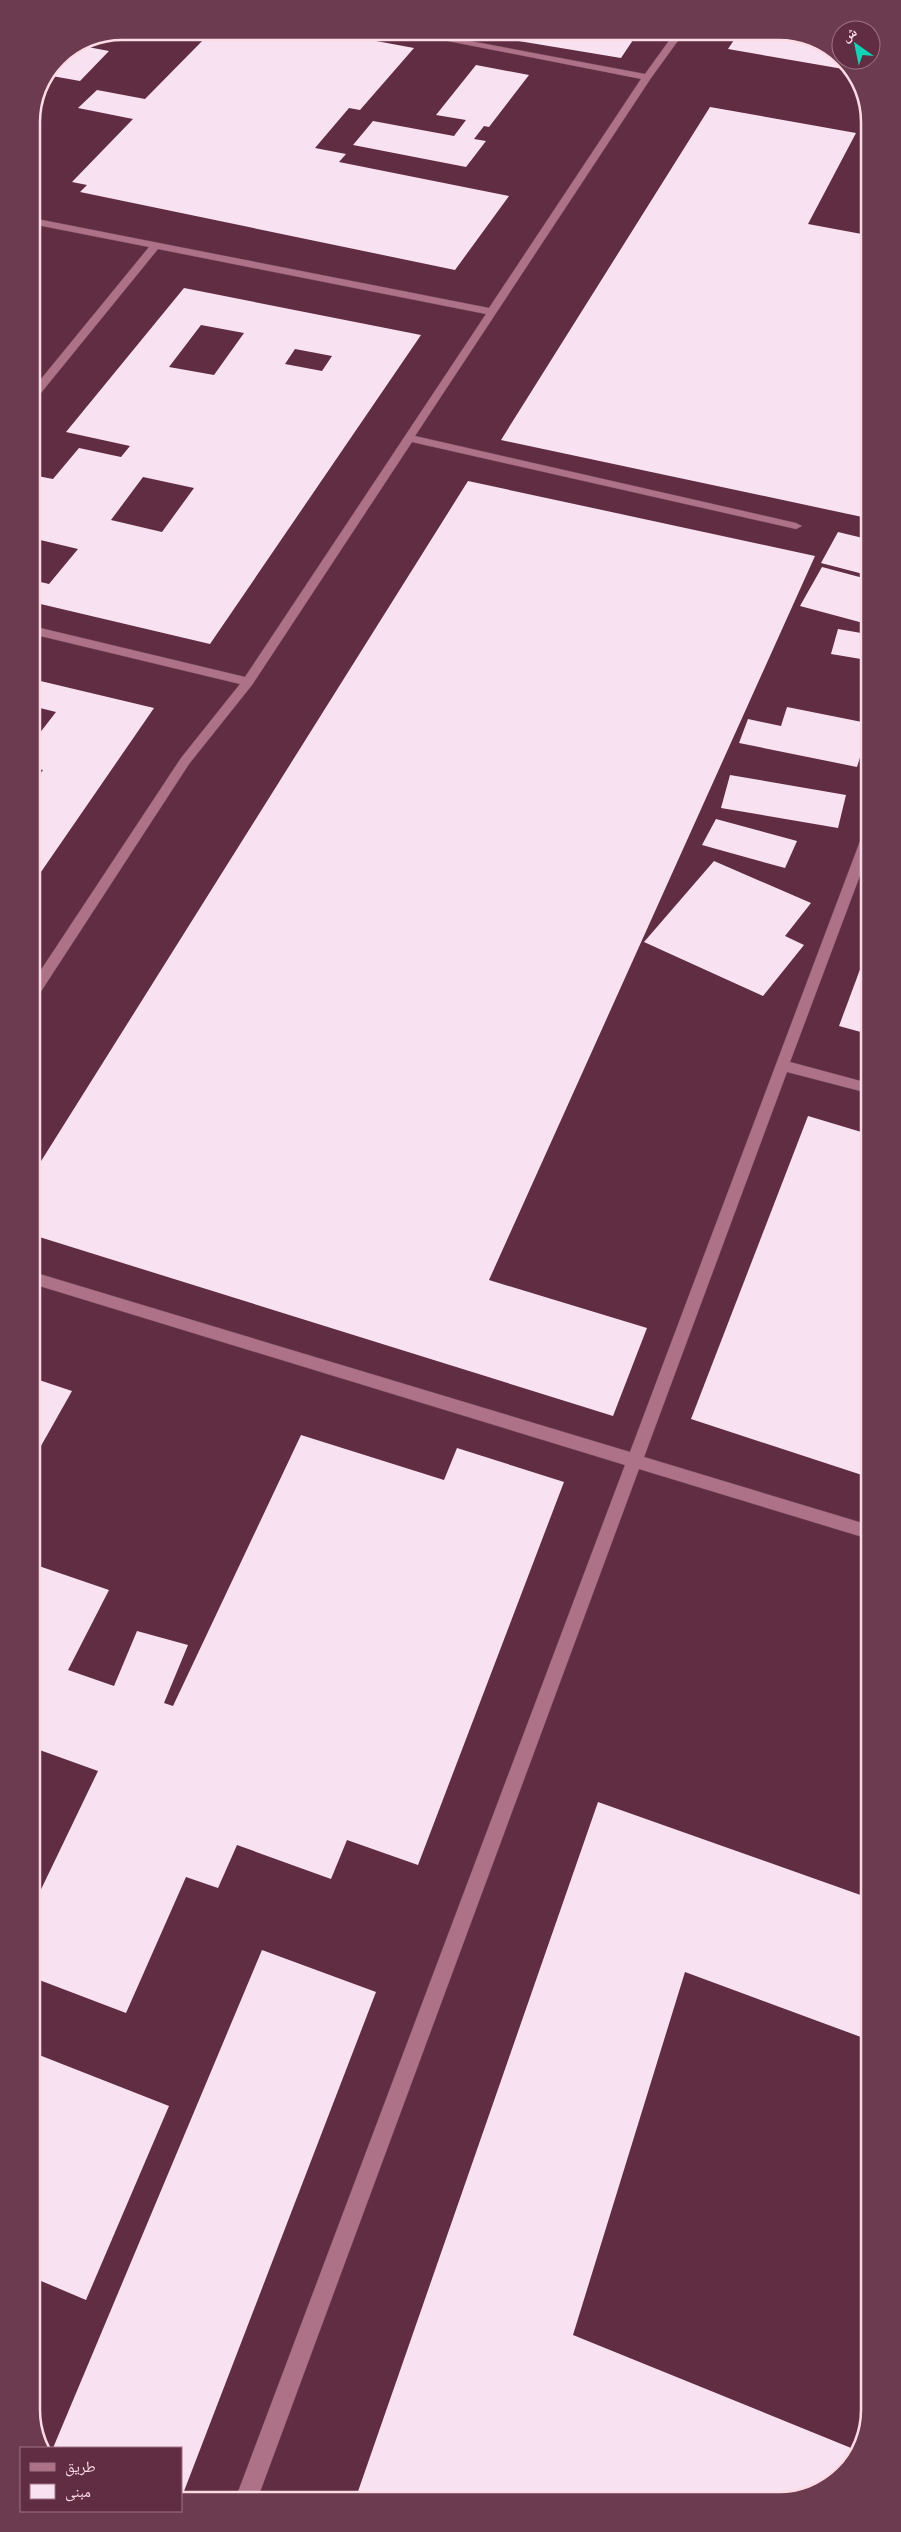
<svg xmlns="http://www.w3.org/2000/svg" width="901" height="2532" font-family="'Noto Sans','Noto Naskh Arabic',sans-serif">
<rect width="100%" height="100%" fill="#612d42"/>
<g fill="#f8e2f2" fill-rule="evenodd">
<polygon points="122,31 144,31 136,39 110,34"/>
<polygon points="212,31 322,31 414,48 360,110 349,108 315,148 346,154 339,162 509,196 455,270 80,192 87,185 72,182 133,119 78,108 97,90 145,99"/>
<polygon points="478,31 639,31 621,58 476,34"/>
<polygon points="740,31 785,31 839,54 849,70 728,49"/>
<polygon points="77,45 109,51 80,81 52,76 48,81 58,58"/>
<polygon points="476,65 529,75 489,127 484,126 474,139 486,141 466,167 353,145 373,121 454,136 466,120 436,115"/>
<polygon points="710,107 856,133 808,224 867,235 867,518 501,440"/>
<path d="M184 288 421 335 210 644 32 602V580L49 584 78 549 32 538V475L53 479 79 448 121 457 130 446 66 432ZM201 325 244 333 214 375 169 367ZM295 349 332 356 322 371 285 364ZM143 477 194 488 162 532 111 520Z"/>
<polygon points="468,481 815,556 489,1280 647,1328 613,1416 33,1235 33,1174"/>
<polygon points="838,532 867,539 867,575 821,563"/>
<polygon points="822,567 867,579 867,624 800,606"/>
<polygon points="838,629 867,634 867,660 831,654"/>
<polygon points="32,679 154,708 32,885 32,785 43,770 32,767 32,743 56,712 32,706"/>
<polygon points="787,707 867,723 867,735 857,767 739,743 748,719 781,726"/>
<polygon points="730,775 846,795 838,828 721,808"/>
<polygon points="716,819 797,841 785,868 702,845"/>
<polygon points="714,861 811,903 785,936 804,945 763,996 644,942"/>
<polygon points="868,948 868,1034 839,1026"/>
<polygon points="808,1116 868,1134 868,1477 691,1419"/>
<polygon points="33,1378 72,1391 37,1453 33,1452"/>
<polygon points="301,1435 444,1480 457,1448 564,1482 418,1865 347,1840 331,1879 237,1845 218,1888 186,1877 126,2013 34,1978 34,1904 98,1771 34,1748 33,1564 109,1590 68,1670 114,1686 137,1631 188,1645 164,1703 173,1706"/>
<polygon points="598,1802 869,1898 869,2040 685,1972 573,2335 856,2450 851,2465 803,2498 355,2500"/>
<polygon points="262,1950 376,1992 181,2499 181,2448 53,2448"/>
<polygon points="34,2053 169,2106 86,2300 34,2278"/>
</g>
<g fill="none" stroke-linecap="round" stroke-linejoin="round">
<g stroke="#784b5d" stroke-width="1">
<g id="minor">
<polygon points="397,31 417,31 645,74 676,31 685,31 651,78 415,436 796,523 802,526 796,529 412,442 252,685 189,764 38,996 33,997 33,982 181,758 240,684 32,634 32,626 245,677 486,314 158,249 36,399 32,400 32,390 149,247 32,224 32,218 489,308 641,79"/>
<polygon points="868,832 868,854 790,1062 868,1083 868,1093 787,1072 644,1457 869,1525 869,1539 639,1469 257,2500 235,2500 625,1465 33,1284 33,1272 630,1452 862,836"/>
</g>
</g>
<use href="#minor" fill="#ad7287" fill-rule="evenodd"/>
</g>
<path d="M0 0H901V2532H0ZM122 40H779A82 82 0 0 1 861 122V2410A82 82 0 0 1 779 2492H122A82 82 0 0 1 40 2410V122A82 82 0 0 1 122 40Z" fill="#6d3b4f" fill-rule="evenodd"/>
<path fill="none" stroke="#fcdbe5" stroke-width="2.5" d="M122 40H779A82 82 0 0 1 861 122V2410A82 82 0 0 1 779 2492H122A82 82 0 0 1 40 2410V122A82 82 0 0 1 122 40Z"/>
<rect x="20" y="2447" width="162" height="65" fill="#612d42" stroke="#9f7383"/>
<rect x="30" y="2463" width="25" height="8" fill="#ad7287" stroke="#9f7383"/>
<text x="65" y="2472" font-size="15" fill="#fcdbe5">طريق</text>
<rect x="30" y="2484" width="25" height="15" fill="#f8e2f2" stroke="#9f7383"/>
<text x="65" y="2497" font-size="15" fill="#fcdbe5">مبنى</text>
<g transform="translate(856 45) rotate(327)"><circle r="24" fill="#612d42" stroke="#9f7383"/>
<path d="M0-4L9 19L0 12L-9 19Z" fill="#0dd5b5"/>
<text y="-8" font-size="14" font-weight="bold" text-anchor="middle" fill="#fcdbe5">ش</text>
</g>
</svg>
